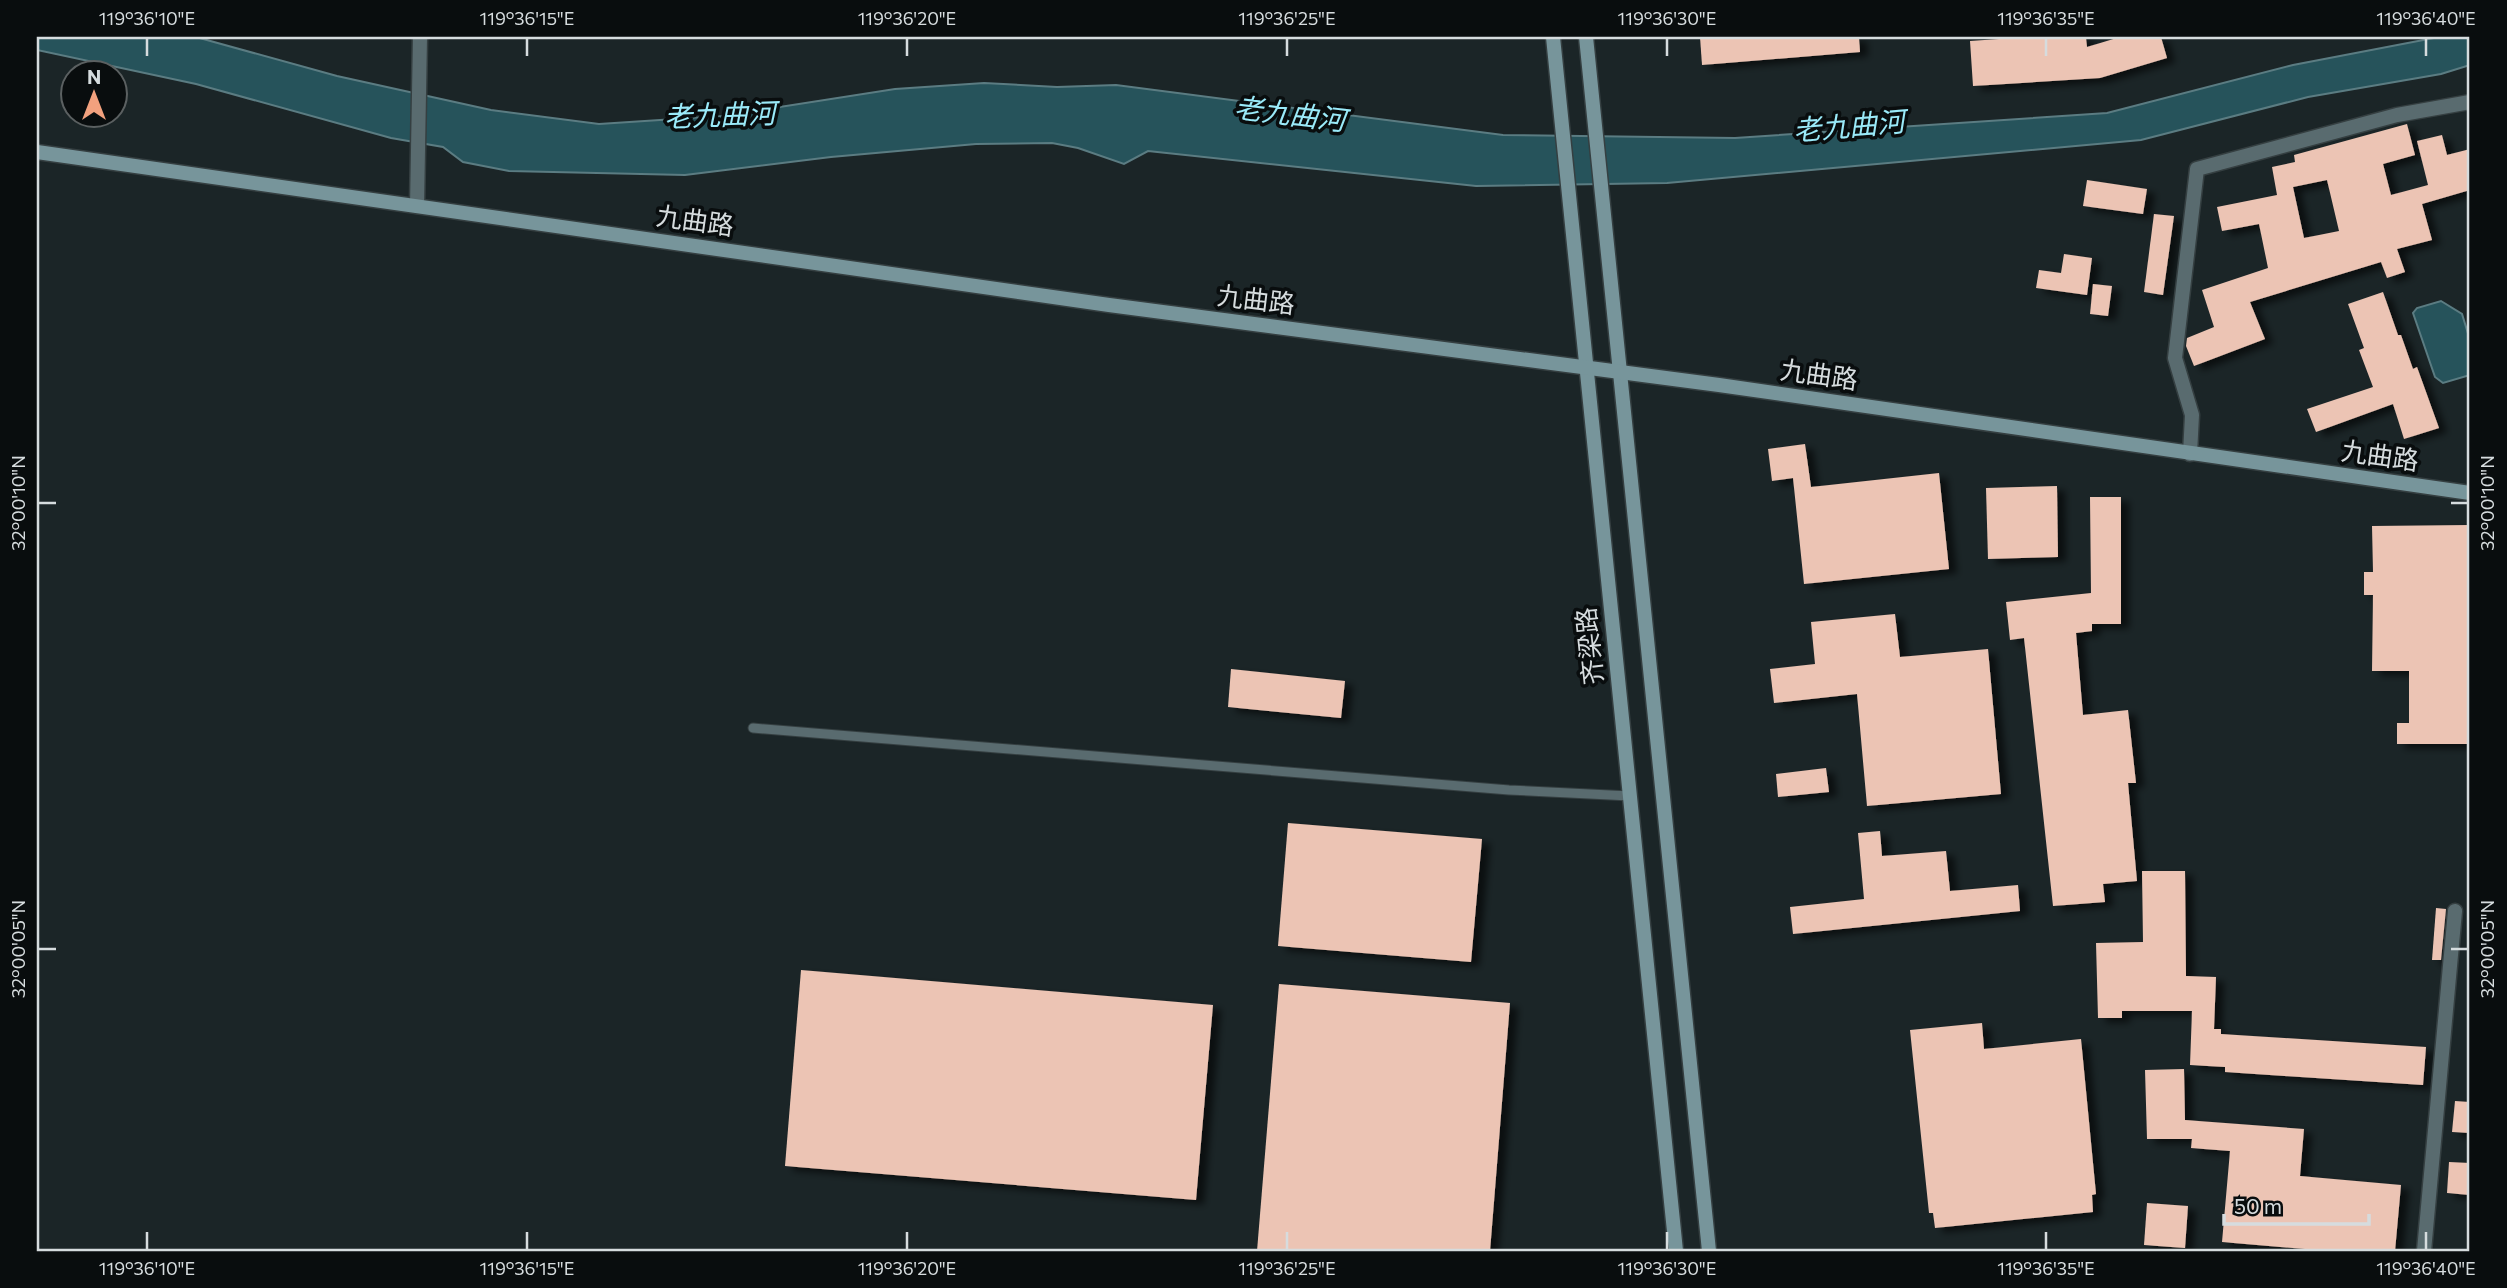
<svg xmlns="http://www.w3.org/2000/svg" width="2507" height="1288" font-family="Commissioner,'Noto Sans SC',sans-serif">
<defs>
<filter id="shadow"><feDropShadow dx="8" dy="4.5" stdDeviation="3.5" flood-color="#0009"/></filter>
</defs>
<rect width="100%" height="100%" fill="#1b2527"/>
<g fill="#26535b" stroke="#5b7c82" stroke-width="2">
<polygon points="37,37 196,37 337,76 491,110 599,124 721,116 895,89 984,83 1057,87 1116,85 1503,135 1735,138 2107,113 2293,65 2439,37 2470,37 2470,65 2441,74 2308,97 2141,140 1667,183 1476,186 1148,151 1124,164 1078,148 1052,143 976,144 831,157 685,175 509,171 463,162 443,147 391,138 196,84 37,50"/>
<polygon points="2441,301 2462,314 2470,340 2470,375 2443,383 2435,377 2413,313 2417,308"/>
</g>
<g fill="#ecc4b4" fill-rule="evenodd" filter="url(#shadow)">
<polygon points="1700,37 1859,37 1860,52 1702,65"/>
<polygon points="2028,37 2086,37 2087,47 2120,37 2161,37 2167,58 2100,78 1973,86 1970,41"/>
<path d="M2407 124 2415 155 2383 164 2391 195 2428 185 2417 141 2442 135 2447 155 2470 149V190L2422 204 2432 240 2397 249 2405 272 2387 278 2381 262 2250 302 2265 339 2194 366 2186 346 2187 338 2214 327 2202 290 2268 268 2259 224 2222 231 2217 207 2277 195 2272 167 2295 162 2294 155ZM2327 180 2339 231 2304 238 2293 187Z"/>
<polygon points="2087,180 2147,189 2143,214 2083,206"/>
<polygon points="2154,214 2174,216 2163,295 2144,292"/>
<polygon points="2064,254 2092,258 2087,295 2036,288 2039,270 2061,273"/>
<polygon points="2093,284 2112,286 2108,316 2090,314"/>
<polygon points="2383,292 2398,335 2401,335 2413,369 2417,367 2439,428 2404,439 2393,404 2316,432 2307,409 2373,387 2359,350 2364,348 2348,304"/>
<polygon points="1805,444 1811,487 1939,473 1949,569 1804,584 1793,478 1772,481 1768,449"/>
<polygon points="2057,486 2058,557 1988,559 1986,488"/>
<polygon points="2090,497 2121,497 2121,624 2092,624 2092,631 2076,633 2083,715 2128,710 2136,783 2128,783 2137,881 2103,884 2105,902 2053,906 2024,638 2010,640 2006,602 2091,593"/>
<polygon points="2470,525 2470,744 2397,744 2397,723 2409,723 2409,671 2372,671 2373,595 2364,595 2364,572 2373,572 2372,526"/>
<polygon points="1895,614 1900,657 1988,649 2001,794 1867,806 1857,694 1774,703 1770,669 1815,664 1811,622"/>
<polygon points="1231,669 1345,681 1341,718 1228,707"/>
<polygon points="1826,768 1829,792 1778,797 1776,774"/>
<polygon points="1288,823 1482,839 1471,962 1278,946"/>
<polygon points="1880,831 1882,856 1946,851 1950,891 2018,885 2020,911 1793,934 1790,907 1864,899 1858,833"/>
<polygon points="2142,871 2185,871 2186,976 2216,977 2214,1029 2221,1029 2221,1034 2426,1047 2423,1085 2225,1072 2225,1067 2190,1065 2192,1011 2122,1011 2122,1018 2098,1018 2096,943 2143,942"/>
<polygon points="2436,908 2446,909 2441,960 2432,960"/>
<polygon points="801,970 1213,1005 1196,1200 785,1166"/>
<polygon points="1279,984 1510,1003 1490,1251 1257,1251"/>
<polygon points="1982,1023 1984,1049 2081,1039 2096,1194 2092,1195 2093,1212 1935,1228 1933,1213 1929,1213 1910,1030"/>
<polygon points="2184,1069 2185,1120 2304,1129 2300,1176 2401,1185 2395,1251 2329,1251 2222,1242 2230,1151 2191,1148 2192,1139 2147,1139 2145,1070"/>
<polygon points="2455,1101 2470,1102 2470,1133 2452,1132"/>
<polygon points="2449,1162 2470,1163 2470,1195 2447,1193"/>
<polygon points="2147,1203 2188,1206 2185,1248 2144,1245"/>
</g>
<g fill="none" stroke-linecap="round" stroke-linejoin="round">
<g stroke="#353f41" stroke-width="11">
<polyline id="lane" points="753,728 1509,790 1630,796"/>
</g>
<g stroke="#353f41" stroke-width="17">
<g id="street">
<polyline points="417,206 420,37"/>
<polyline points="2190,454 2192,415 2175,358 2197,169 2397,115 2470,102"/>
<polyline points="2424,1251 2455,911"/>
</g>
</g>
<g stroke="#353f41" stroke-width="17">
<g id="secondary">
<polyline points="1553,37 1676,1251"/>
<polyline points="1586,37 1709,1251"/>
<polyline points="37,152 1109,305 1719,385 2470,493"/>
</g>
</g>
<use href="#lane" stroke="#596b6f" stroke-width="9"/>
<use href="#street" stroke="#596b6f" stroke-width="14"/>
<use href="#secondary" stroke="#77959b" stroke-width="14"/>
</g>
<path fill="none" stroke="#d6dcde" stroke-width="2.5" d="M147 38V56M527 38V56M907 38V56M1287 38V56M1667 38V56M2046 38V56M2426 38V56M38 503H56M2451 503H2468M38 949H56M2451 949H2468M147 1232V1250M527 1232V1250M907 1232V1250M1287 1232V1250M1667 1232V1250M2046 1232V1250M2426 1232V1250"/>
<g text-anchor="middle" stroke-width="7" stroke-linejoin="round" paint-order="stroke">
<g font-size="26" fill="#d6dcde" stroke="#090d0e">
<text transform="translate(695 221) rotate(8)" y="9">九曲路</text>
<text transform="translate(1256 300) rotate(7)" y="9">九曲路</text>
<text transform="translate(1819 375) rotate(8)" y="9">九曲路</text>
<text transform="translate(2380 456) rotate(8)" y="9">九曲路</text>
<text transform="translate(1590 646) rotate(-96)" y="9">齐梁路</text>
</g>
<g font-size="28" font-style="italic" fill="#9aeaf9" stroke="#090d0e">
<text transform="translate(1290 114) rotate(7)" y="10">老九曲河</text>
<text transform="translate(720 115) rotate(-2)" y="10">老九曲河</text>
<text transform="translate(1849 126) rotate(-5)" y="10">老九曲河</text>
</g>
</g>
<rect width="2507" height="1288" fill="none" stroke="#090d0e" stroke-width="77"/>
<g transform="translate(94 94)"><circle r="33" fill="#090d0e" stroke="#5b6061" stroke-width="2"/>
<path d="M0-5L12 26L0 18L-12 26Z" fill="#f2a17e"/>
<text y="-10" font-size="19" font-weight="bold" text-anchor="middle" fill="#d6dcde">N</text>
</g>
<path d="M2224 1214v10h145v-10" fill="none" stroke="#d6dcde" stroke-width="3.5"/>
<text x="2234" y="1214" font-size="21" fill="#d6dcde" stroke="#090d0e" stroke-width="5" paint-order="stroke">50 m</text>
<rect x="38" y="38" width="2430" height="1212" fill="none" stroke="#d6dcde" stroke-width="2.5"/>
<g font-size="18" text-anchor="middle" fill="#d6dcde">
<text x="147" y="25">119°36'10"E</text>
<text x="527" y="25">119°36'15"E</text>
<text x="907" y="25">119°36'20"E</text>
<text x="1287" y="25">119°36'25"E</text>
<text x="1667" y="25">119°36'30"E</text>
<text x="2046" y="25">119°36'35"E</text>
<text x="2426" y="25">119°36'40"E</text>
<text transform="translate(19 503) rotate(-90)" y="6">32°00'10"N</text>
<text transform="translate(2488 503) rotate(-90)" y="6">32°00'10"N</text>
<text transform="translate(19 949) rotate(-90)" y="6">32°00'05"N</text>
<text transform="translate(2488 949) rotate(-90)" y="6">32°00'05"N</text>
<text x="147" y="1275">119°36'10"E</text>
<text x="527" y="1275">119°36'15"E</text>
<text x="907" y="1275">119°36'20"E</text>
<text x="1287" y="1275">119°36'25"E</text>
<text x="1667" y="1275">119°36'30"E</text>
<text x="2046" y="1275">119°36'35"E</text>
<text x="2426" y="1275">119°36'40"E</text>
</g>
</svg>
